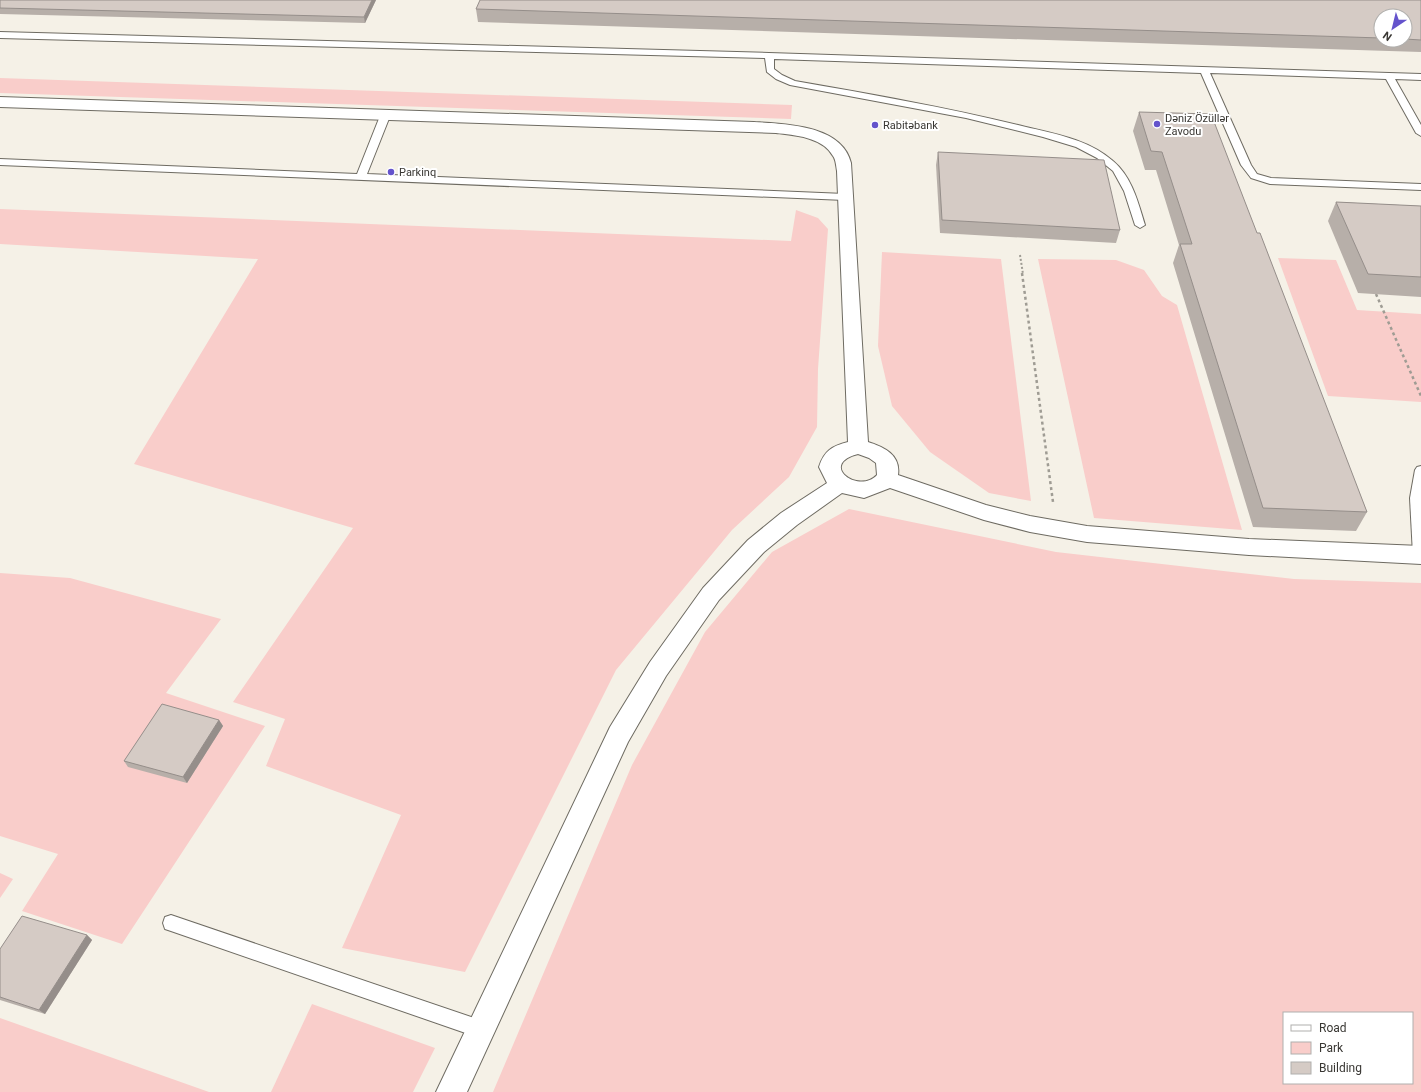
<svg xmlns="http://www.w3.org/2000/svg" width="1421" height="1092" font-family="Roboto,sans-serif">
<rect width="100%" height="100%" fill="#f5f1e7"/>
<g fill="#f9cdca" fill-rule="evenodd">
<polygon points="0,78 792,105 791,119 0,93"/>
<polygon points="0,209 791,241 796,210 818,218 828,229 818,369 817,427 789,477 732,530 616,670 465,972 342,948 401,815 266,766 285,719 233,702 353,528 134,464 258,259 0,244"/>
<polygon points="882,252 1001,259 1031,501 989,493 930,452 892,406 878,346"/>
<polygon points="1278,258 1336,260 1357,310 1421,314 1421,402 1328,396"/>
<polygon points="1038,259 1116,260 1144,270 1162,296 1177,305 1242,530 1094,518"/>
<path d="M849 509 1056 552 1294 579 1421 583V1092H493L632 765 705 632 772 552ZM1284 1013H1412V1083H1284Z"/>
<polygon points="0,573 70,578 221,619 166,693 265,726 122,944 22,911 58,854 0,836"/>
<polygon points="0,873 13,879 0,898"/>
<polygon points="312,1004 435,1048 413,1092 271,1092"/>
<polygon points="0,1018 209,1092 0,1092"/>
</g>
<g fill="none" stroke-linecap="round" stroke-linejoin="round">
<g stroke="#6e6b62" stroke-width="2">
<g id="service">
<path d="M0 32 769 53 1421 74V80L1395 79 1421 125V136L1416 133 1386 79 1210 73 1251 165 1257 174 1271 178 1421 184V190L1270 184 1251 178 1241 165 1201 73 774 59V69L782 75 795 81C870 94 944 107 1018 125 1050 133 1087 138 1113 161 1132 177 1138 202 1145 225L1140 228 1135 225 1124 191 1113 171 1097 158 1076 147 1043 137 966 118 790 85 776 79 767 72 765 58 0 38Z"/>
<polygon points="385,113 390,116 367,174 845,194 850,197 845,200 0,165 0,159 357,174 380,116"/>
<polygon points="1421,466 1421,560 1415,559 1413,555 1410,498 1415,470 1417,467"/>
<polygon points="171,915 480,1020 486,1023 489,1029 486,1035 480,1038 171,931 165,929 163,923 165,917"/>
</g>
</g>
<g stroke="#6e6b62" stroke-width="2">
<path id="minor" d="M0 97 754 122C786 124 842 125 851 163L868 442C884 447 901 455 898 475L986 505 1030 516 1087 526 1249 539 1421 546V564L1249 555 1087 542 1030 532 984 520 890 488 864 498 842 493 797 525 764 552 719 600 666 676 628 742 467 1092H436L610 727 650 662 703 588 748 540 781 513 827 483 819 467C824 451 832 446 848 442L837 171C836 166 836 160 833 156 823 137 794 135 776 133L0 107ZM858 454 869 458 876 463 877 475C858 495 818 464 858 454Z"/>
</g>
<polyline stroke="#9f9c94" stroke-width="2" stroke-dasharray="2 2" stroke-linecap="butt" points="1020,255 1023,274"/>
<g stroke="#9f9c94" stroke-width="2.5" stroke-dasharray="3 3" stroke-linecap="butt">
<polyline points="1022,273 1053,502"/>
<polyline points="1376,294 1421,396"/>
</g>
<use href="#service" fill="#fff" fill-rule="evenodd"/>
<use href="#minor" fill="#fff" fill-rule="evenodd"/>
</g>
<g fill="#b7afa9" fill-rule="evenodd">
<polygon points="0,0 376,0 365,23 0,14"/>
<path d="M1421 0V52L478 22 476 9ZM1381 16H1405V40H1381Z"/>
<polygon points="1139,112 1257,233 1367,512 1356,531 1253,527 1173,263 1179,245 1156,170 1145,170 1133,131"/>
<polygon points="938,152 1120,230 1116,243 940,233 936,165"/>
<polygon points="1336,202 1421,206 1421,297 1358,293 1328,221"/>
<polygon points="219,720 223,726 187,783 128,767 124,761"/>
<polygon points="87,935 92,940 45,1014 0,1000 0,949"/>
</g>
<g fill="#958e8a">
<polygon points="372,0 376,0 365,23 364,17"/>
<polygon points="219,720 223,726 187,783 183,777"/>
<polygon points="87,935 92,940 45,1014 39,1010"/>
</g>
<g fill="#d5cbc5" stroke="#958e8a">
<polygon points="0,0 372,0 364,17 0,8"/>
<polygon points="480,0 1421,0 1421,40 1405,39 1405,16 1381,16 1381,38 476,9"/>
<polygon points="1139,112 1211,114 1257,233 1260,233 1367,512 1263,508 1180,244 1192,244 1162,152 1151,151"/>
<polygon points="938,152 1104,160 1120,230 942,220"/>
<polygon points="1336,202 1421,206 1421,277 1368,274"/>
<polygon points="162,704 219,720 183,777 124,761"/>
<polygon points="22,916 87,935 39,1010 0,997 0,949"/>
</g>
<g fill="#6453cc" stroke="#fff" stroke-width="1.5">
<circle cx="1157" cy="124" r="4"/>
<circle cx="875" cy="125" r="4"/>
<circle cx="391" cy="172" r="4"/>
</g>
<g text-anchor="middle" stroke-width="4" stroke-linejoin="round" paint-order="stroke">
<g font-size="11" fill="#393733" stroke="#fff" text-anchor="start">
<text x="1165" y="122">Dəniz Özüllər<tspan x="1165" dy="13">Zavodu</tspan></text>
<text x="883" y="129">Rabitəbank</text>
<text x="399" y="176">Parkinq</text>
</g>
</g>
<rect x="1283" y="1012" width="130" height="72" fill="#ffffff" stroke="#b0afad"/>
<rect x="1291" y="1025" width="20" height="6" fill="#ffffff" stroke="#b0afad"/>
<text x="1319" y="1032" font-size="12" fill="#393733">Road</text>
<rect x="1291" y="1042" width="20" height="12" fill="#f9cdca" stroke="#b0afad"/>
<text x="1319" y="1052" font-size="12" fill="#393733">Park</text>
<rect x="1291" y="1062" width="20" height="12" fill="#d5cbc5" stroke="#b0afad"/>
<text x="1319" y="1072" font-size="12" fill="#393733">Building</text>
<g transform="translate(1393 28) rotate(215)"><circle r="19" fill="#ffffff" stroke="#b0afad"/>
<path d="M0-3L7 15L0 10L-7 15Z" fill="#6453cc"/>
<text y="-6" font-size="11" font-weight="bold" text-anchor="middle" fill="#393733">N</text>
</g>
</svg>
